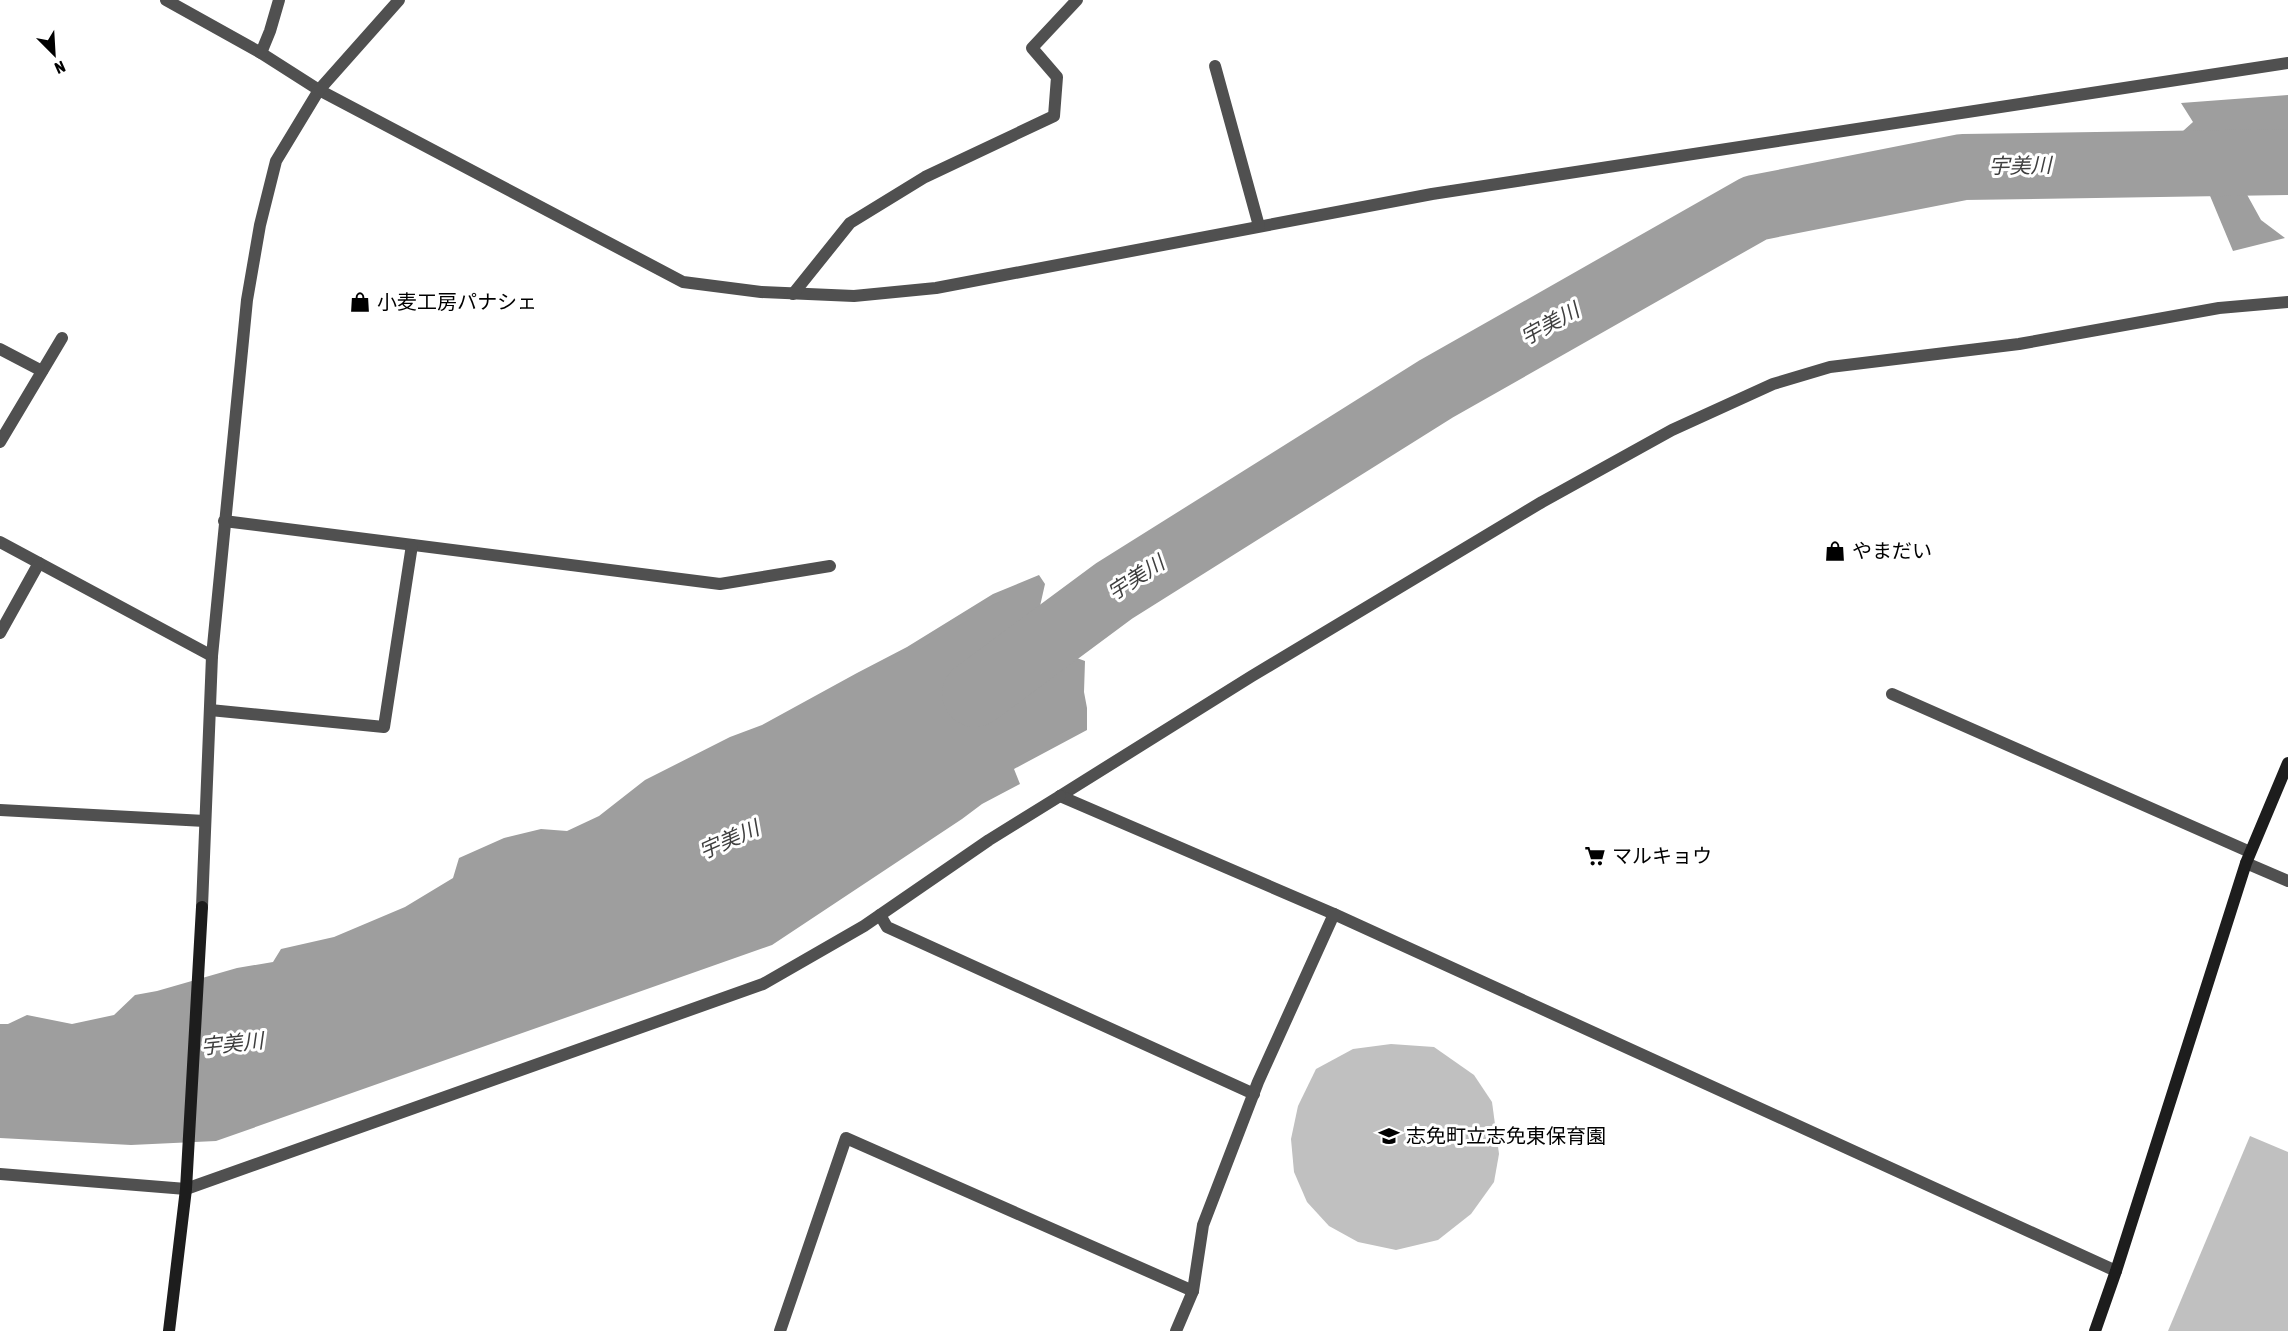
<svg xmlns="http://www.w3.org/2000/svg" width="2288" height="1331" font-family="'Asap Condensed','Noto Sans JP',sans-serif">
<rect width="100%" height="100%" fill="#fff"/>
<g fill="#9e9e9e">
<polygon points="2288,95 2288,157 2266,157 2240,182 2261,220 2285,238 2233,251 2183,131 2193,122 2181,103"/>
<polygon points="1039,575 1045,584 1038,615 1042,630 1055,650 1085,661 1084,692 1087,708 1087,730 1014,769 1020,784 982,804 962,819 772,945 216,1141 131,1145 0,1138 0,1024 8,1024 27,1015 72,1024 114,1015 135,995 157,991 237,968 273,962 281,949 334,937 405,907 453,878 459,858 504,838 541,829 567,831 599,816 645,780 730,737 762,725 857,673 907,647 993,594"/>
</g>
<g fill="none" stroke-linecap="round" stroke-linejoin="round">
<polyline stroke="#9e9e9e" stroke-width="66" points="975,694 1114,591 1436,389 1755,208 1963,167 2288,162"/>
</g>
<g fill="#c0c0c0">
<polygon points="1391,1044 1434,1047 1474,1075 1492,1102 1499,1154 1494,1182 1471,1214 1438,1240 1396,1250 1358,1242 1329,1226 1307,1202 1294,1172 1291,1139 1298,1106 1316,1069 1353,1049"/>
<polygon points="2250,1136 2288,1152 2288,1331 2168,1331"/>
</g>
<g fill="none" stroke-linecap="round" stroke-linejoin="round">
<g stroke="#505050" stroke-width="12">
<polyline points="1060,796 1252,676 1542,502 1672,430 1773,384 1830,367 2019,344 2219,308 2288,302"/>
<polyline points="1060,796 1334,914"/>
<polyline points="880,915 887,927 1254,1094"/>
</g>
<g stroke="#505050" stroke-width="12">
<polyline points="166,0 261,53 319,90 683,282 761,292 854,296 936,288 1432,194 2288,63"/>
<polyline points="261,53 270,31 279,0"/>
<polyline points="1215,66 1259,226"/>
<polyline points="793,294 850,223 925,177 1054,116 1057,77 1032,48 1077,0"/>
<polyline points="0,349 42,371"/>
<polyline points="0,442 62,338"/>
<polyline points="224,521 720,584 830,566"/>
<polyline points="0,542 212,656"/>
<polyline points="0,633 39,563"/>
<polyline points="1892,694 2250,852"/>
<polyline points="210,710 384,727 412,545"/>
<polyline points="0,810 205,821"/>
<polyline points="2246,863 2288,881"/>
<polyline points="202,907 212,656 247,300 260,225 276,161 319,90 399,0"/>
<polyline points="0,1174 186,1189 763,984 864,926 989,840 1060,796"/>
<polyline points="780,1331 846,1138 1193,1291"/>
<polyline points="1176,1331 1193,1291 1203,1225 1258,1082 1334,914 2116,1271"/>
</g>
<g stroke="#1d1d1d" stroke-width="12">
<polyline points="169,1331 186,1189 202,907"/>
<polyline points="2095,1331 2116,1271 2246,863 2288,763"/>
</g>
</g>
<defs>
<g id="shop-bare" transform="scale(1.62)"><path d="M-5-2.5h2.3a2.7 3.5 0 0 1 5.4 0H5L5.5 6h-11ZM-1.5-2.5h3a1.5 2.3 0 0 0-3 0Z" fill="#000" stroke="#fff" stroke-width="2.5" paint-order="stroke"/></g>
<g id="supermarket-bare" transform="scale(1.62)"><path d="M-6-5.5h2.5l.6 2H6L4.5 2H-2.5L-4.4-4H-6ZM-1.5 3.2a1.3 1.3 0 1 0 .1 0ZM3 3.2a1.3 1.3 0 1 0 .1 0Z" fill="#000" stroke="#fff" stroke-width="2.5" paint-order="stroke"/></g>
<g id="school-bare" transform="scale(1.62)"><path d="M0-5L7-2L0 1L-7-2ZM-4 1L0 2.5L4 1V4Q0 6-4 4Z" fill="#000" stroke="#fff" stroke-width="2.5" paint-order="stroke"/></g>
</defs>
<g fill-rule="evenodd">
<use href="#shop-bare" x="360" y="302"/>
<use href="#shop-bare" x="1835" y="551"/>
<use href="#supermarket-bare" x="1595" y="856"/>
<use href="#school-bare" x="1389" y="1136"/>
</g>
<g text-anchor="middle" stroke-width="6" stroke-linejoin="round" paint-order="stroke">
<g font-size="20" fill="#000" stroke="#fff" text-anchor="start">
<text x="377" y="309">小麦工房パナシェ</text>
<text x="1852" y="558">やまだい</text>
<text x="1612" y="863">マルキョウ</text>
<text x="1406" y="1143">志免町立志免東保育園</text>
</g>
<g font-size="21" font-style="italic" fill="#3f3f3f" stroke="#fff">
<text transform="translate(2020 166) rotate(-1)" y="7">宇美川</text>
<text transform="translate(1550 324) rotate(-29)" y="7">宇美川</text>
<text transform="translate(1136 578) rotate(-33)" y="7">宇美川</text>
<text transform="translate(729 840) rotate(-24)" y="7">宇美川</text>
<text transform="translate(232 1044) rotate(-6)" y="7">宇美川</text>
</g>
</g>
<g transform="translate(54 54) rotate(156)" stroke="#ffffff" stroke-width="4.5" paint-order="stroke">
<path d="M0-4.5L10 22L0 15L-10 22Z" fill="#000000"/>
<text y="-9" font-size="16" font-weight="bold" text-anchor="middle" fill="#000000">N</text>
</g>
</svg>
